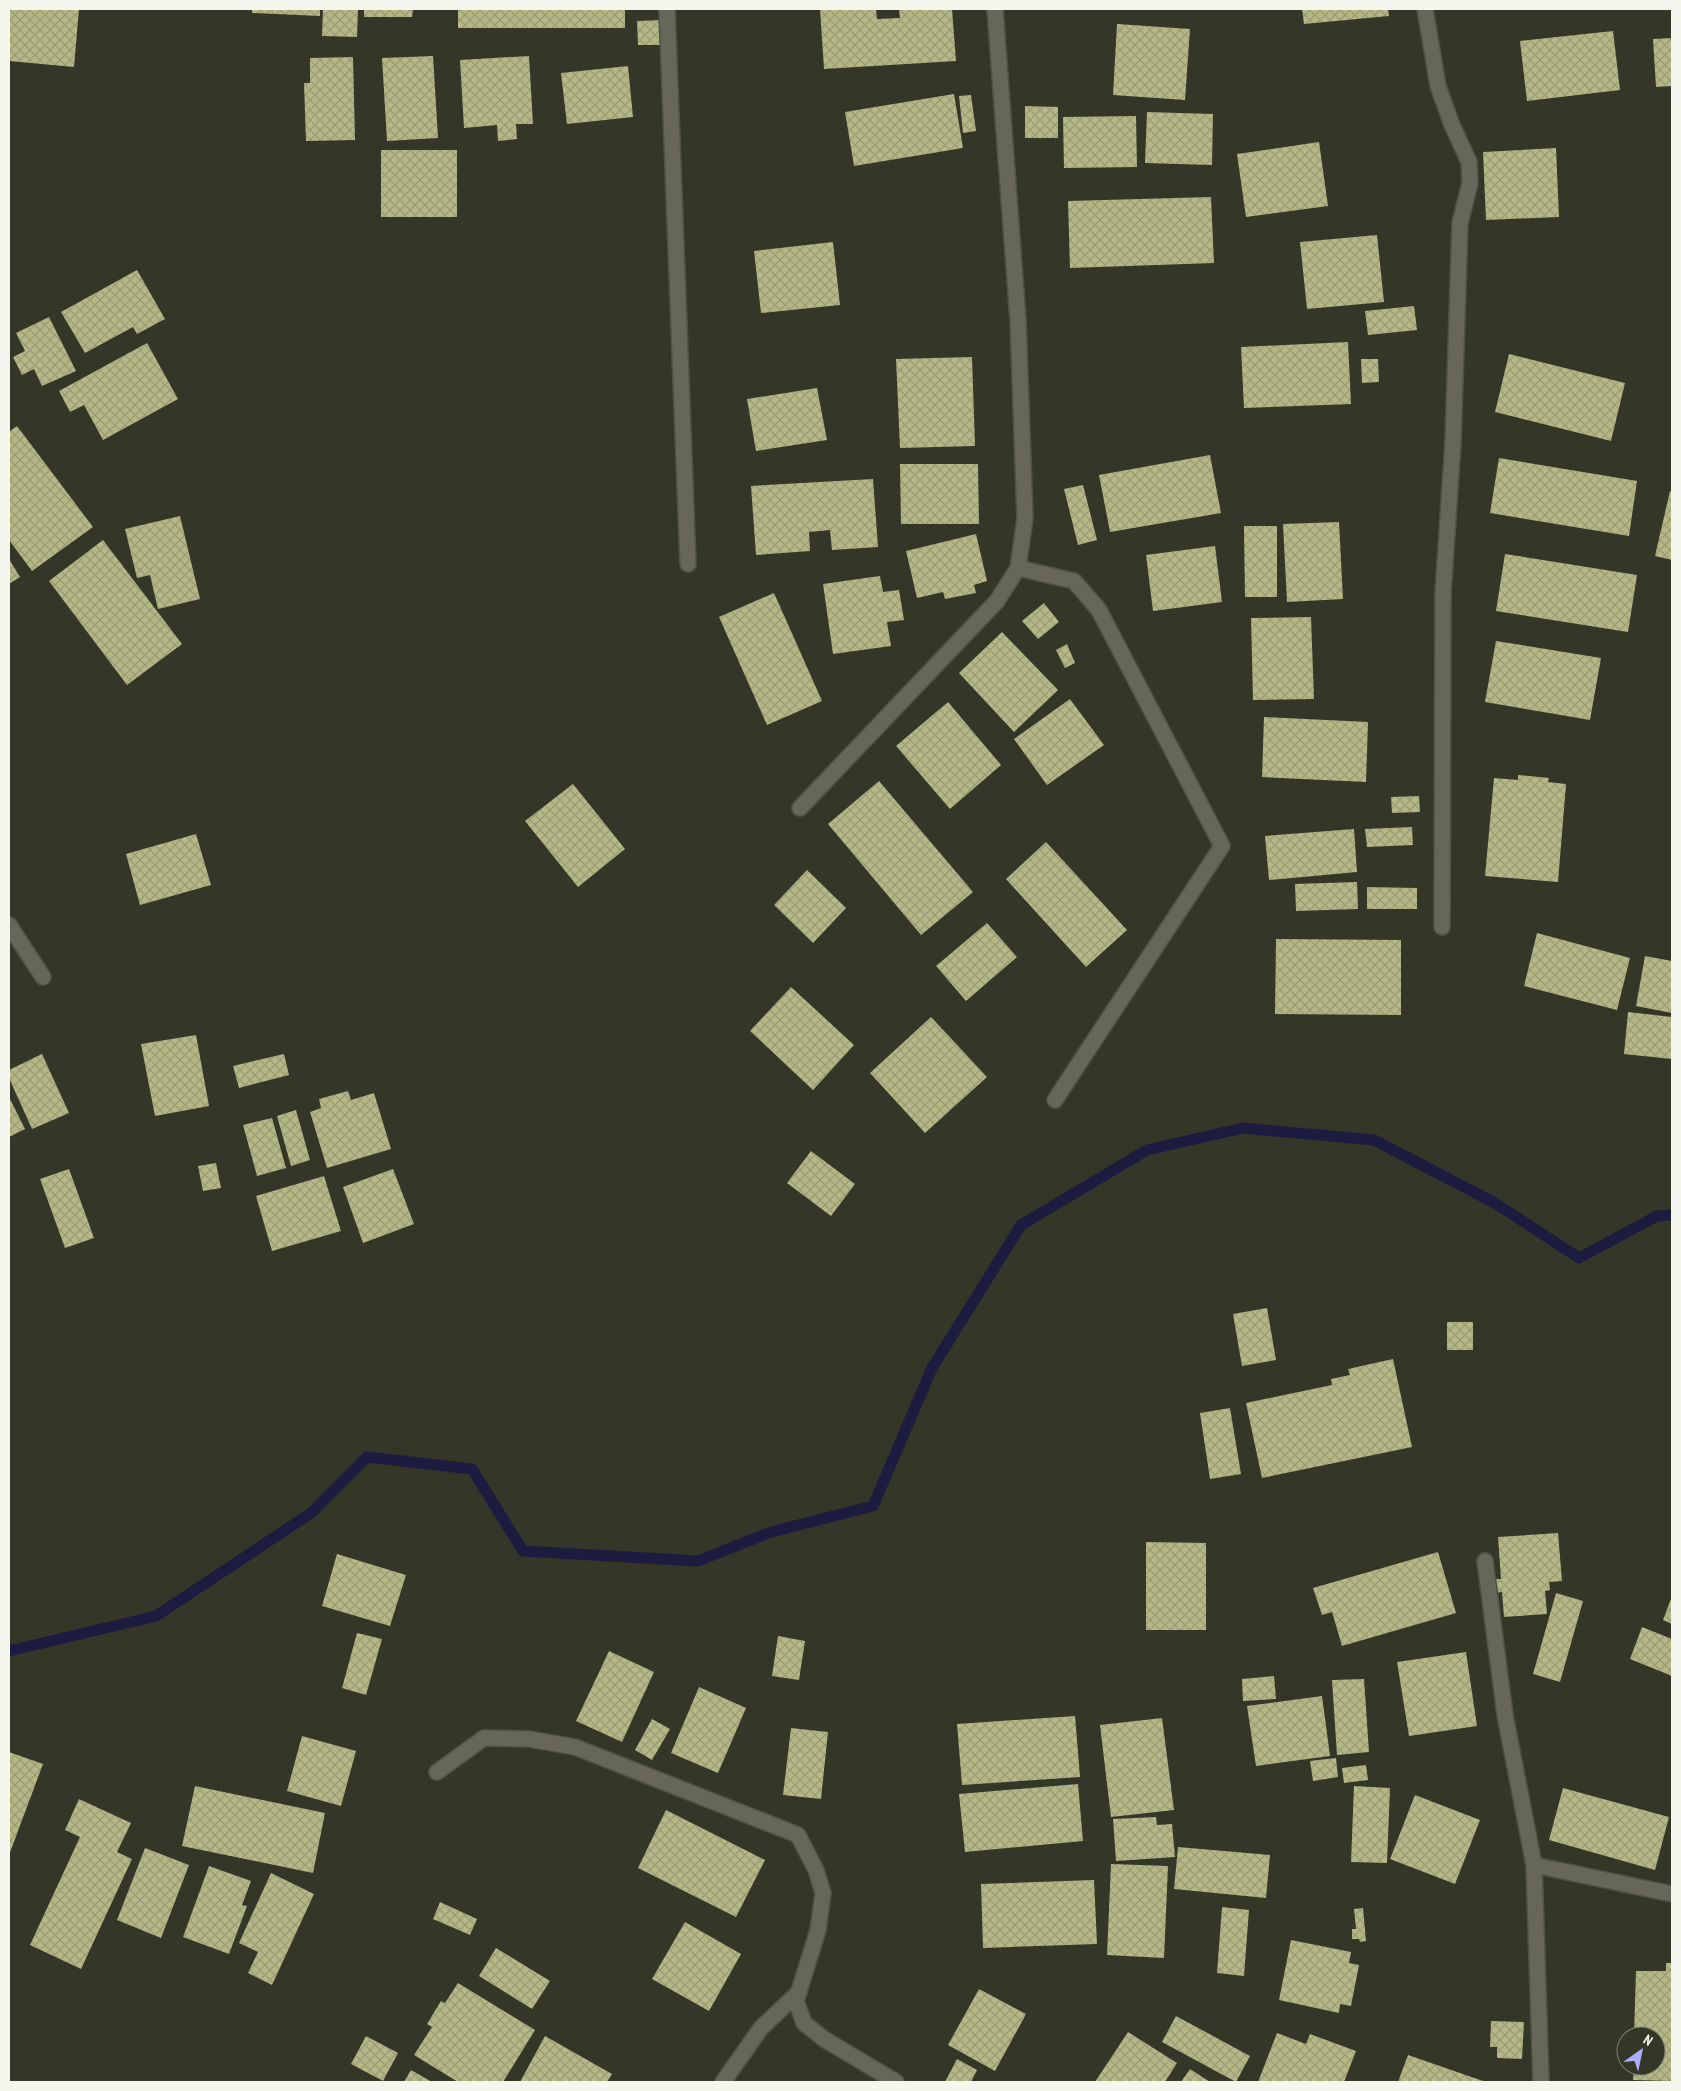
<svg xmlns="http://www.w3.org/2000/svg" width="1681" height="2091" font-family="'PT Sans Narrow',sans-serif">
<defs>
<pattern id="building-cross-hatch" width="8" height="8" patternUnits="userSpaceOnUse" patternTransform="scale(1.25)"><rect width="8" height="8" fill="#b3b885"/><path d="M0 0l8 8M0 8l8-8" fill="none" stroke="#999c76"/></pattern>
</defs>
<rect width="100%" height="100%" fill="#343628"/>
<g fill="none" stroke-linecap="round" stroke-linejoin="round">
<polyline stroke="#1c1b40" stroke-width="11" points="9,1651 156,1616 311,1513 367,1457 472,1469 523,1551 698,1561 771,1532 873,1506 932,1368 1021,1225 1147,1150 1243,1128 1374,1140 1495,1203 1579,1258 1657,1216 1672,1215"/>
</g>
<g fill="url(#building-cross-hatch)">
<polygon points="9,9 79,9 74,67 9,61"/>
<polygon points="252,9 320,9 320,16 252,13"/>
<polygon points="323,9 358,9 357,37 322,36"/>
<polygon points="364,9 413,9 412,17 364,17"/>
<rect x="458" y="9" width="167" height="19"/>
<polygon points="820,9 876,9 877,19 900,18 899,9 952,9 956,61 824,69"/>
<polygon points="1302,9 1388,9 1389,16 1304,24"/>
<polygon points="664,20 665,45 638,45 637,21"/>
<polygon points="1117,24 1190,29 1185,100 1113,95"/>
<polygon points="1613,31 1620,90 1527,101 1520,41"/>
<polygon points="1672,38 1672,86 1656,87 1653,39"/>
<polygon points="433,56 438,138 387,141 382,58"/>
<polygon points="529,56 533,124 516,124 517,139 498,141 497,125 464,128 460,60"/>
<polygon points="353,57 355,140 306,141 304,83 310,83 310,58"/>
<polygon points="628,66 633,117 567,124 561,73"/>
<polygon points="954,94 963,148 854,166 845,112"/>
<polygon points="971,95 976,131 963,133 959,96"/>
<polygon points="1025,106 1058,107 1058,138 1025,138"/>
<polygon points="1147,112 1213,114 1212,165 1145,163"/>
<polygon points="1136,116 1137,167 1064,168 1063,117"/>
<polygon points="1319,142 1328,206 1246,217 1237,154"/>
<polygon points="1556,148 1559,217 1486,220 1483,152"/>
<rect x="381" y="150" width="76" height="67"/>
<polygon points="1211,197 1214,263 1070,268 1068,201"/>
<polygon points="1377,235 1384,302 1307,309 1300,242"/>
<polygon points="833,242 840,305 761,313 754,251"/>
<polygon points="137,270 165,319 137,334 133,327 85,353 61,312"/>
<polygon points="1414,306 1417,330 1368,335 1365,311"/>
<polygon points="49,317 76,371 42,386 34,369 22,375 13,357 25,351 16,333"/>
<polygon points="1348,342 1351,404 1244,408 1241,347"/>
<polygon points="147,343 178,399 103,440 84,405 70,412 59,391"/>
<polygon points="1509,354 1625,383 1611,441 1495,412"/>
<polygon points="972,357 975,446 900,448 896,359"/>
<polygon points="1361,359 1378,359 1379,382 1362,383"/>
<polygon points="817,388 827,440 756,451 747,399"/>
<polygon points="17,426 93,527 32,571 9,540 9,432"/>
<polygon points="1210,455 1221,513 1110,532 1099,475"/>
<polygon points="1499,458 1637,481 1629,536 1490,513"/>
<polygon points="900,464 978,464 979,524 901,524"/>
<polygon points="873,479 878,547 832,550 830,530 809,532 810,551 756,555 751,486"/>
<polygon points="1083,485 1097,540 1078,545 1064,489"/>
<polygon points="1670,491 1672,492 1672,560 1655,556"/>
<polygon points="180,516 200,599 158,609 150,575 137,578 125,529"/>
<polygon points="1339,522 1343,599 1287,602 1283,524"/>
<polygon points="1244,526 1277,526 1277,597 1245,597"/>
<polygon points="976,534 987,581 974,585 976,593 945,599 943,592 917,598 906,551"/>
<polygon points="103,540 182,644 127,685 49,581"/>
<polygon points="1215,546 1222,602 1153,611 1146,555"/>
<polygon points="1505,554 1637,575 1628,632 1496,611"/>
<polygon points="9,559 20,577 9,584"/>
<polygon points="880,576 883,592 899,590 904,620 887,622 891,646 833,654 823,584"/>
<polygon points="774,593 822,701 767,725 719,617"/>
<polygon points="1044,603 1059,622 1038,639 1022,621"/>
<polygon points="1311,617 1314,699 1253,700 1251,618"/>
<polygon points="1002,632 1058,690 1014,732 959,673"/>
<polygon points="1496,641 1601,658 1590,720 1485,702"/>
<polygon points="1067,644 1075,663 1065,668 1056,650"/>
<polygon points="1070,699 1104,745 1047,785 1014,739"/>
<polygon points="948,702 1001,765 950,809 896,746"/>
<polygon points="1264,717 1368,722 1366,782 1262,777"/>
<polygon points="1518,775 1549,778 1548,782 1566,784 1558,882 1485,876 1494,778 1518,780"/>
<polygon points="879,781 973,892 921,935 828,824"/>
<polygon points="573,784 625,849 578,887 525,821"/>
<polygon points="1419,796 1420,812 1392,813 1391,797"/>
<polygon points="1412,827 1413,845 1367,847 1365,829"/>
<polygon points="1354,829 1357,872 1269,880 1265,836"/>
<polygon points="196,834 211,885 140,905 126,854"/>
<polygon points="1046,842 1127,930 1086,967 1006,879"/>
<polygon points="807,870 846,908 813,943 774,905"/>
<polygon points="1357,882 1358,909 1296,911 1295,884"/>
<polygon points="1367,887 1417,888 1417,909 1367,909"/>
<polygon points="987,923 1017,957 966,1001 936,966"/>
<polygon points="1537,933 1630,958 1617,1010 1524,986"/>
<polygon points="1276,939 1401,940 1401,1015 1275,1014"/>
<polygon points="1645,956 1672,961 1672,1013 1636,1006"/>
<polygon points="791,987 854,1045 813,1090 750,1031"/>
<polygon points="1628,1012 1672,1017 1672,1059 1624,1054"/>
<polygon points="931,1017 987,1077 925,1133 870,1073"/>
<polygon points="196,1035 209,1106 155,1116 141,1044"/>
<polygon points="42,1054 69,1113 32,1129 9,1078 9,1070"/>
<polygon points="284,1054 289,1075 239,1088 233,1066"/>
<polygon points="348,1091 351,1100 374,1093 391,1149 327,1168 310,1112 321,1108 319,1099"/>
<polygon points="9,1097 25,1129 9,1137"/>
<polygon points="296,1110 310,1160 291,1166 277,1116"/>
<polygon points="272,1118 286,1168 257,1176 243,1125"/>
<polygon points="811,1151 855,1184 831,1216 787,1183"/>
<polygon points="216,1163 221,1188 203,1191 198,1166"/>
<polygon points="69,1169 94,1238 65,1248 40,1179"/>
<polygon points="393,1169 414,1224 363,1243 343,1187"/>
<polygon points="324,1176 341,1231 272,1251 256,1196"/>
<polygon points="1267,1308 1276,1360 1242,1366 1233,1314"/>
<rect x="1447" y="1322" width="26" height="28"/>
<polygon points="1393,1359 1412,1447 1262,1478 1246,1403 1332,1385 1331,1379 1350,1375 1348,1369"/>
<polygon points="1230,1408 1241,1474 1210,1479 1200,1413"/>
<polygon points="1558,1533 1562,1581 1549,1582 1550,1590 1545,1591 1547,1614 1504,1617 1502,1592 1494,1593 1493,1579 1501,1579 1498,1537"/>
<polygon points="1146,1542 1206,1543 1206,1630 1146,1630"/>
<polygon points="1438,1552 1456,1613 1342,1646 1332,1612 1322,1615 1313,1588"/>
<polygon points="337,1554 406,1575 390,1626 322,1606"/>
<polygon points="1556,1593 1583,1601 1560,1682 1533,1674"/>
<polygon points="1672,1596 1672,1624 1663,1620"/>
<polygon points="1642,1627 1672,1639 1672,1676 1630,1659"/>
<polygon points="357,1633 382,1639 366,1695 342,1688"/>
<polygon points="778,1636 805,1641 799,1680 772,1676"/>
<polygon points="609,1651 654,1672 622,1742 576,1721"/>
<polygon points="1466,1652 1477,1726 1409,1736 1397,1662"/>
<polygon points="1274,1676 1276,1699 1243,1701 1242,1679"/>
<polygon points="1364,1679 1369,1752 1337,1755 1332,1680"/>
<polygon points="699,1687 746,1708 718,1773 671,1753"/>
<polygon points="1322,1696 1330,1756 1256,1766 1247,1706"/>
<polygon points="1075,1716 1080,1777 962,1785 957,1724"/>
<polygon points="1162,1718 1174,1810 1111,1817 1100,1725"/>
<polygon points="652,1719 670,1729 652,1760 635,1750"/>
<polygon points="791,1728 828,1732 821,1799 783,1795"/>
<polygon points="302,1736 356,1751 341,1806 287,1791"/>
<polygon points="9,1752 43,1764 9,1855"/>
<polygon points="1336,1758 1338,1777 1313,1781 1310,1761"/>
<polygon points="1366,1765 1368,1780 1344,1783 1342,1768"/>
<polygon points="1078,1784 1083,1841 965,1852 959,1794"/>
<polygon points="195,1786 325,1813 313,1873 182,1846"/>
<polygon points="1354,1786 1390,1788 1387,1863 1351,1862"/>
<polygon points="1563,1788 1669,1817 1655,1870 1549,1840"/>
<polygon points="1415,1795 1480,1820 1455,1884 1390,1859"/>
<polygon points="79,1799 131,1823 117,1852 132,1859 81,1969 30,1945 80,1837 65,1830"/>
<polygon points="666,1810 765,1860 736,1917 638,1868"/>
<polygon points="1156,1817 1157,1825 1172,1824 1175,1857 1116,1861 1113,1819"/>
<polygon points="1178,1847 1270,1855 1266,1898 1174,1889"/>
<polygon points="145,1848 189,1865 161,1938 117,1920"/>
<polygon points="1111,1864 1168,1866 1164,1958 1107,1955"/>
<polygon points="209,1866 251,1881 242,1905 247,1906 229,1954 183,1937"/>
<polygon points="271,1873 314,1894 272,1985 248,1973 258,1952 239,1943"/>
<polygon points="1094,1880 1097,1944 983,1948 981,1884"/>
<polygon points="440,1902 477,1919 470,1935 433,1919"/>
<polygon points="1222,1907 1249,1910 1244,1976 1217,1973"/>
<polygon points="1363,1908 1366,1941 1360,1942 1359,1939 1352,1939 1352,1929 1356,1929 1354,1909"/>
<polygon points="685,1922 741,1954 709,2011 652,1979"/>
<polygon points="1291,1940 1351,1952 1349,1963 1359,1965 1351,2006 1340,2004 1339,2013 1279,2000"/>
<polygon points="496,1948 550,1981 532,2009 479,1976"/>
<polygon points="1666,1963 1672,1963 1672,2081 1633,2080 1634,2066 1656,2066 1656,2036 1634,2036 1636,1971 1666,1971"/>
<polygon points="458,1983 535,2030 503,2082 458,2082 414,2055 432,2027 427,2024 441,2001 445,2003"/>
<polygon points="979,1989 1026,2014 995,2071 948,2045"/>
<polygon points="1176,2016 1250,2056 1236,2082 1162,2042"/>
<polygon points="1491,2021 1524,2022 1522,2059 1497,2058 1497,2047 1490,2047"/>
<polygon points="1128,2032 1177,2063 1165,2082 1095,2082"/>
<polygon points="1277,2033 1306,2044 1310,2034 1356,2051 1344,2082 1258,2082"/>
<polygon points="366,2036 398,2053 383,2081 351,2064"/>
<polygon points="545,2036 612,2074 607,2082 520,2082"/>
<polygon points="1408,2055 1486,2082 1398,2082"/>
<polygon points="957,2059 977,2070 971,2082 945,2082"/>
<polygon points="1190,2069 1210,2082 1181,2082"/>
<polygon points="411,2070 432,2082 404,2082"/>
</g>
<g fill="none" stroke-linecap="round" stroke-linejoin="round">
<g stroke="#505146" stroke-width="18">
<g id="minor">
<polyline points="667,9 688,564"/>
<polyline points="1425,9 1438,86 1452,125 1469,162 1470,183 1460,223 1453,442 1443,593 1442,927"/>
<polyline points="1018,568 1074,581 1099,610 1222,846 1055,1100"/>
<polyline points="800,808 997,601 1018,568 1025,518 1018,320 995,9"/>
<polyline points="9,925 43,977"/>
<polyline points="1485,1561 1505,1715 1534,1865 1541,2082"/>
<polyline points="437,1772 484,1738 529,1739 575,1747 798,1835 816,1870 823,1893 818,1930 796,2001 804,2023 824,2039 896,2082"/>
<polyline points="1534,1865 1672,1894"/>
<polyline points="723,2082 761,2028 799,1992"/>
</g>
</g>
<use href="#minor" stroke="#666759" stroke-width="15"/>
</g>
<rect width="1681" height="2091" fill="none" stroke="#f5f6ed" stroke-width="20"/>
<g transform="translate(1641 2051) rotate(33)"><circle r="24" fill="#343628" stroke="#818377"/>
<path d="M0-4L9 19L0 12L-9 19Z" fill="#abaffb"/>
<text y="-8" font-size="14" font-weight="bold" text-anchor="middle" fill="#f5f6ed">N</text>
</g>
</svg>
